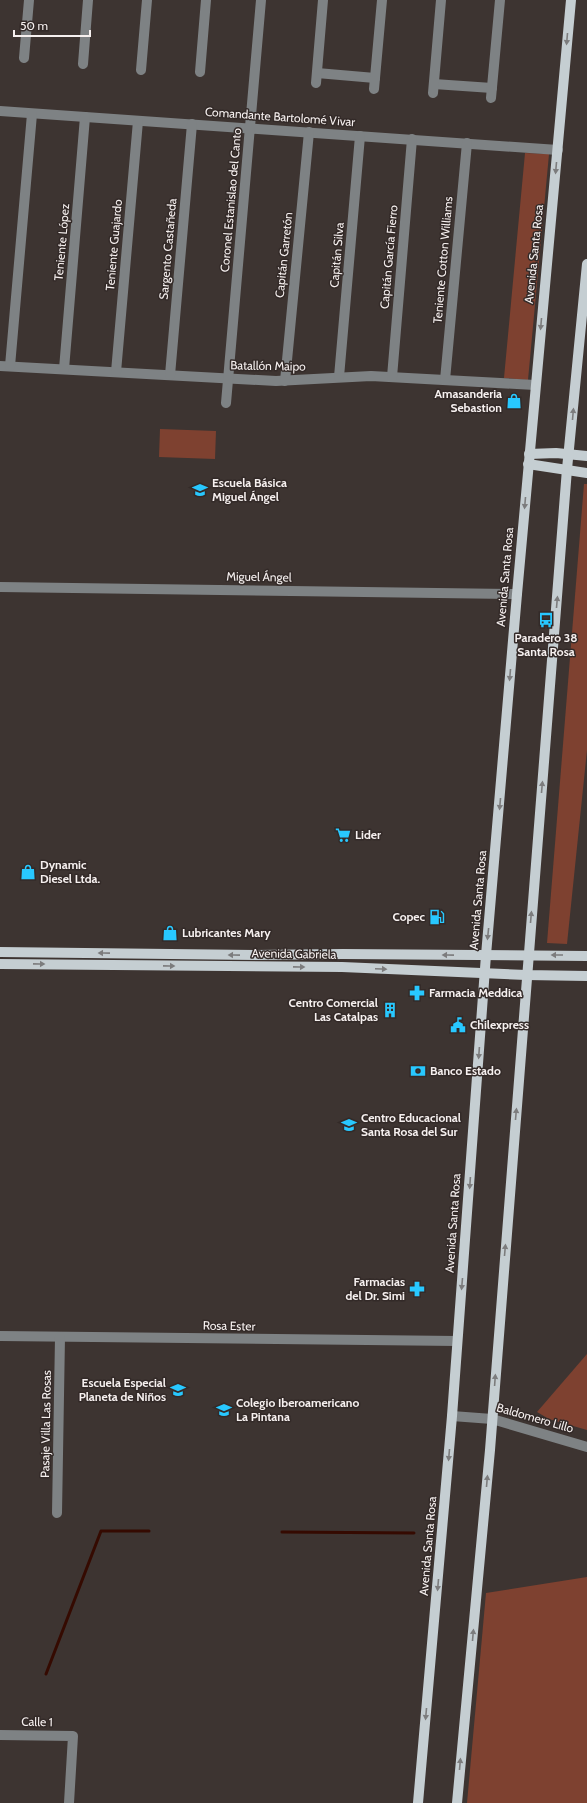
<svg xmlns="http://www.w3.org/2000/svg" width="587" height="1803" font-family="Cabin,sans-serif">
<rect width="100%" height="100%" fill="#3d3431"/>
<g fill="#7e4130">
<polygon points="525,153 549,154 528,380 504,378"/>
<polygon points="160,429 216,431 215,459 159,457"/>
<polygon points="584,484 587,484 587,750 567,944 547,943"/>
<polygon points="587,1354 587,1430 549,1419 537,1412"/>
<polygon points="587,1577 587,1803 467,1803 486,1593"/>
</g>
<g fill="none" stroke-linecap="round" stroke-linejoin="round">
<g stroke="#350a01" stroke-width="3">
<polyline points="282,1532 414,1533"/>
<polyline points="46,1674 101,1531 149,1531"/>
</g>
<g stroke="#7e8284" stroke-width="10">
<polyline points="24,58 29,0"/>
<polyline points="83,64 88,0"/>
<polyline points="141,70 147,0"/>
<polyline points="200,72 206,0"/>
<polyline points="317,73 375,78"/>
<polyline points="316,83 323,0"/>
<polyline points="434,84 492,88"/>
<polyline points="374,89 382,0"/>
<polyline points="433,93 441,0"/>
<polyline points="491,98 500,0"/>
<polyline points="0,111 558,150"/>
<polyline points="0,366 276,381 371,376 535,385"/>
<polyline points="10,366 32,114"/>
<polyline points="64,369 85,117"/>
<polyline points="116,372 138,121"/>
<polyline points="170,375 192,124"/>
<polyline points="339,377 360,136"/>
<polyline points="392,377 412,139"/>
<polyline points="445,380 467,143"/>
<polyline points="285,381 309,132"/>
<polyline points="226,403 261,0"/>
<polyline points="0,587 517,594"/>
<polyline points="0,1336 457,1341"/>
<polyline points="452,1416 492,1419 587,1447"/>
<polyline points="57,1513 60,1337"/>
<polyline points="0,1735 73,1736 69,1803"/>
</g>
<g stroke="#c5ced2" stroke-width="10">
<polyline points="529,454 556,453 587,456"/>
<polyline points="528,464 587,473"/>
<polyline points="0,952 255,955 343,954 587,956"/>
<polyline points="0,964 342,967 526,975 587,976"/>
<polyline points="418,1803 452,1416 486,955 517,594 571,0"/>
<polyline points="457,1803 490,1450 567,469 587,264"/>
</g>
</g>
<defs><path id="oneway-solid" d="M-6-.8H1V-3.2L6.5 0L1 3.2V.8H-6Z"/></defs>
<g fill="#7c7c7d">
<use href="#oneway-solid" transform="translate(567 39) rotate(95)"/>
<use href="#oneway-solid" transform="translate(556 168) rotate(95)"/>
<use href="#oneway-solid" transform="translate(541 324) rotate(95)"/>
<use href="#oneway-solid" transform="translate(573 414) rotate(-85)"/>
<use href="#oneway-solid" transform="translate(525 503) rotate(95)"/>
<use href="#oneway-solid" transform="translate(557 602) rotate(-85)"/>
<use href="#oneway-solid" transform="translate(510 675) rotate(95)"/>
<use href="#oneway-solid" transform="translate(542 787) rotate(-85)"/>
<use href="#oneway-solid" transform="translate(500 804) rotate(95)"/>
<use href="#oneway-solid" transform="translate(531 917) rotate(-85)"/>
<use href="#oneway-solid" transform="translate(488 934) rotate(96)"/>
<use href="#oneway-solid" transform="translate(104 953) rotate(-179)"/>
<use href="#oneway-solid" transform="translate(234 955) rotate(-179)"/>
<use href="#oneway-solid" transform="translate(448 955) rotate(-179)"/>
<use href="#oneway-solid" transform="translate(557 955) rotate(180)"/>
<use href="#oneway-solid" transform="translate(39 964) rotate(1)"/>
<use href="#oneway-solid" transform="translate(169 966) rotate(1)"/>
<use href="#oneway-solid" transform="translate(299 967) rotate(1)"/>
<use href="#oneway-solid" transform="translate(381 969) rotate(2)"/>
<use href="#oneway-solid" transform="translate(479 1053) rotate(94)"/>
<use href="#oneway-solid" transform="translate(516 1114) rotate(-85)"/>
<use href="#oneway-solid" transform="translate(470 1183) rotate(94)"/>
<use href="#oneway-solid" transform="translate(505 1250) rotate(-85)"/>
<use href="#oneway-solid" transform="translate(462 1284) rotate(95)"/>
<use href="#oneway-solid" transform="translate(495 1380) rotate(-86)"/>
<use href="#oneway-solid" transform="translate(449 1455) rotate(95)"/>
<use href="#oneway-solid" transform="translate(487 1481) rotate(-85)"/>
<use href="#oneway-solid" transform="translate(438 1585) rotate(95)"/>
<use href="#oneway-solid" transform="translate(473 1635) rotate(-85)"/>
<use href="#oneway-solid" transform="translate(426 1714) rotate(95)"/>
<use href="#oneway-solid" transform="translate(460 1764) rotate(-85)"/>
</g>
<defs>
<g id="shop-bare" transform="scale(1.2)"><path d="M-5-2.5h2.3a2.7 3.5 0 0 1 5.4 0H5L5.5 6h-11ZM-1.5-2.5h3a1.5 2.3 0 0 0-3 0Z" fill="#28c8ff" stroke="#332a28" stroke-width="2.5" paint-order="stroke"/></g>
<g id="school-bare" transform="scale(1.2)"><path d="M0-5L7-2L0 1L-7-2ZM-4 1L0 2.5L4 1V4Q0 6-4 4Z" fill="#28c8ff" stroke="#332a28" stroke-width="2.5" paint-order="stroke"/></g>
<g id="bus-bare" transform="scale(1.2)"><path d="M-5-6H5V4H4V6H2V4H-2V6H-4V4H-5ZM-3.5-4V0h7V-4ZM-3.5 1.2v1.5H-2V1.2ZM2 1.2v1.5H3.5V1.2Z" fill="#28c8ff" stroke="#332a28" stroke-width="2.5" paint-order="stroke"/></g>
<g id="supermarket-bare" transform="scale(1.2)"><path d="M-6-5.5h2.5l.6 2H6L4.5 2H-2.5L-4.4-4H-6ZM-1.5 3.2a1.3 1.3 0 1 0 .1 0ZM3 3.2a1.3 1.3 0 1 0 .1 0Z" fill="#28c8ff" stroke="#332a28" stroke-width="2.5" paint-order="stroke"/></g>
<g id="fuel-bare" transform="scale(1.2)"><path d="M-5.5-6h7V0h2V4h1.3V-2.5L3-4.5l.8-.8L6-3V5H2.5V1h-1V6h-7ZM-4.2-4.7v3.2H.2V-4.7Z" fill="#28c8ff" stroke="#332a28" stroke-width="2.5" paint-order="stroke"/></g>
<g id="pharmacy-bare" transform="scale(1.2)"><path d="M-2-6h4v4h4v4h-4v4h-4v-4h-4v-4h4Z" fill="#28c8ff" stroke="#332a28" stroke-width="2.5" paint-order="stroke"/></g>
<g id="building-bare" transform="scale(1.2)"><path d="M-4-6H4V6H1V3H-1V6H-4ZM-2.5-4.3h1.7v1.8h-1.7ZM.8-4.3h1.7v1.8H.8ZM-2.5-1h1.7V.8h-1.7ZM.8-1h1.7V.8H.8Z" fill="#28c8ff" stroke="#332a28" stroke-width="2.5" paint-order="stroke"/></g>
<g id="civic-bare" transform="scale(1.2)"><path d="M-.6-6.5H3V-4.5H.6V-3L4-1V1h2V6H-6V1h2V-1L-.6-3ZM-1.2 2.5V6h2.4V2.5Z" fill="#28c8ff" stroke="#332a28" stroke-width="2.5" paint-order="stroke"/></g>
<g id="bank-bare" transform="scale(1.2)"><path d="M-6-4H6V4H-6ZM0-2.3a2.3 2.3 0 1 0 0 4.6a2.3 2.3 0 1 0 0-4.6Z" fill="#28c8ff" stroke="#332a28" stroke-width="2.5" paint-order="stroke"/></g>
</defs>
<g fill-rule="evenodd">
<use href="#shop-bare" x="514" y="401"/>
<use href="#school-bare" x="200" y="490"/>
<use href="#bus-bare" x="546" y="620"/>
<use href="#supermarket-bare" x="343" y="835"/>
<use href="#shop-bare" x="28" y="872"/>
<use href="#fuel-bare" x="437" y="917"/>
<use href="#shop-bare" x="170" y="933"/>
<use href="#pharmacy-bare" x="417" y="993"/>
<use href="#building-bare" x="390" y="1010"/>
<use href="#civic-bare" x="458" y="1025"/>
<use href="#bank-bare" x="418" y="1071"/>
<use href="#school-bare" x="349" y="1125"/>
<use href="#pharmacy-bare" x="417" y="1289"/>
<use href="#school-bare" x="178" y="1390"/>
<use href="#school-bare" x="224" y="1410"/>
</g>
<g text-anchor="middle" stroke-width="3" stroke-linejoin="round" paint-order="stroke">
<g font-size="12" fill="#f6f0ef" stroke="#332a28">
<text transform="translate(280 117) rotate(4)" y="4">Comandante Bartolomé Vivar</text>
<text transform="translate(231 200) rotate(-85)" y="4">Coronel Estanislao del Canto</text>
<text transform="translate(62 242) rotate(-85)" y="4">Teniente López</text>
<text transform="translate(114 245) rotate(-85)" y="4">Teniente Guajardo</text>
<text transform="translate(168 249) rotate(-85)" y="4">Sargento Castañeda</text>
<text transform="translate(534 254) rotate(-84)" y="4">Avenida Santa Rosa</text>
<text transform="translate(284 255) rotate(-84)" y="4">Capitán Garretón</text>
<text transform="translate(337 255) rotate(-85)" y="4">Capitán Silva</text>
<text transform="translate(389 257) rotate(-85)" y="4">Capitán García Fierro</text>
<text transform="translate(443 260) rotate(-85)" y="4">Teniente Cotton Williams</text>
<text transform="translate(268 366) rotate(1)" y="4">Batallón Maipo</text>
<text transform="translate(259 577) rotate(1)" y="4">Miguel Ángel</text>
<text transform="translate(505 577) rotate(-85)" y="4">Avenida Santa Rosa</text>
<text transform="translate(478 900) rotate(-85)" y="4">Avenida Santa Rosa</text>
<text transform="translate(294 954) rotate(1)" y="4">Avenida Gabriela</text>
<text transform="translate(453 1223) rotate(-86)" y="4">Avenida Santa Rosa</text>
<text transform="translate(229 1326) rotate(1)" y="4">Rosa Ester</text>
<text transform="translate(535 1418) rotate(16)" y="4">Baldomero Lillo</text>
<text transform="translate(46 1424) rotate(-89)" y="4">Pasaje Villa Las Rosas</text>
<text transform="translate(428 1546) rotate(-85)" y="4">Avenida Santa Rosa</text>
<text transform="translate(37 1722) rotate(1)" y="4">Calle 1</text>
</g>
<g font-size="12" font-weight="bold" fill="#f6f0ef" stroke="#332a28" text-anchor="start">
<text x="502" y="398" text-anchor="end">Amasanderia<tspan x="502" dy="14">Sebastion</tspan></text>
<text x="212" y="487">Escuela Básica<tspan x="212" dy="14">Miguel Ángel</tspan></text>
<text x="546" y="642" text-anchor="middle">Paradero 38<tspan x="546" dy="14">Santa Rosa</tspan></text>
<text x="355" y="839">Lider</text>
<text x="40" y="869">Dynamic<tspan x="40" dy="14">Diesel Ltda.</tspan></text>
<text x="425" y="921" text-anchor="end">Copec</text>
<text x="182" y="937">Lubricantes Mary</text>
<text x="429" y="997">Farmacia Meddica</text>
<text x="378" y="1007" text-anchor="end">Centro Comercial<tspan x="378" dy="14">Las Catalpas</tspan></text>
<text x="470" y="1029">Chilexpress</text>
<text x="430" y="1075">Banco Estado</text>
<text x="361" y="1122">Centro Educacional<tspan x="361" dy="14">Santa Rosa del Sur</tspan></text>
<text x="405" y="1286" text-anchor="end">Farmacias<tspan x="405" dy="14">del Dr. Simi</tspan></text>
<text x="166" y="1387" text-anchor="end">Escuela Especial<tspan x="166" dy="14">Planeta de Niños</tspan></text>
<text x="236" y="1407">Colegio Iberoamericano<tspan x="236" dy="14">La Pintana</tspan></text>
</g>
</g>
<path d="M14 30v6h76v-6" fill="none" stroke="#f6f0ef" stroke-width="2"/>
<text x="20" y="30" font-size="12" fill="#f6f0ef" stroke="#332a28" stroke-width="3" paint-order="stroke">50 m</text>
</svg>
